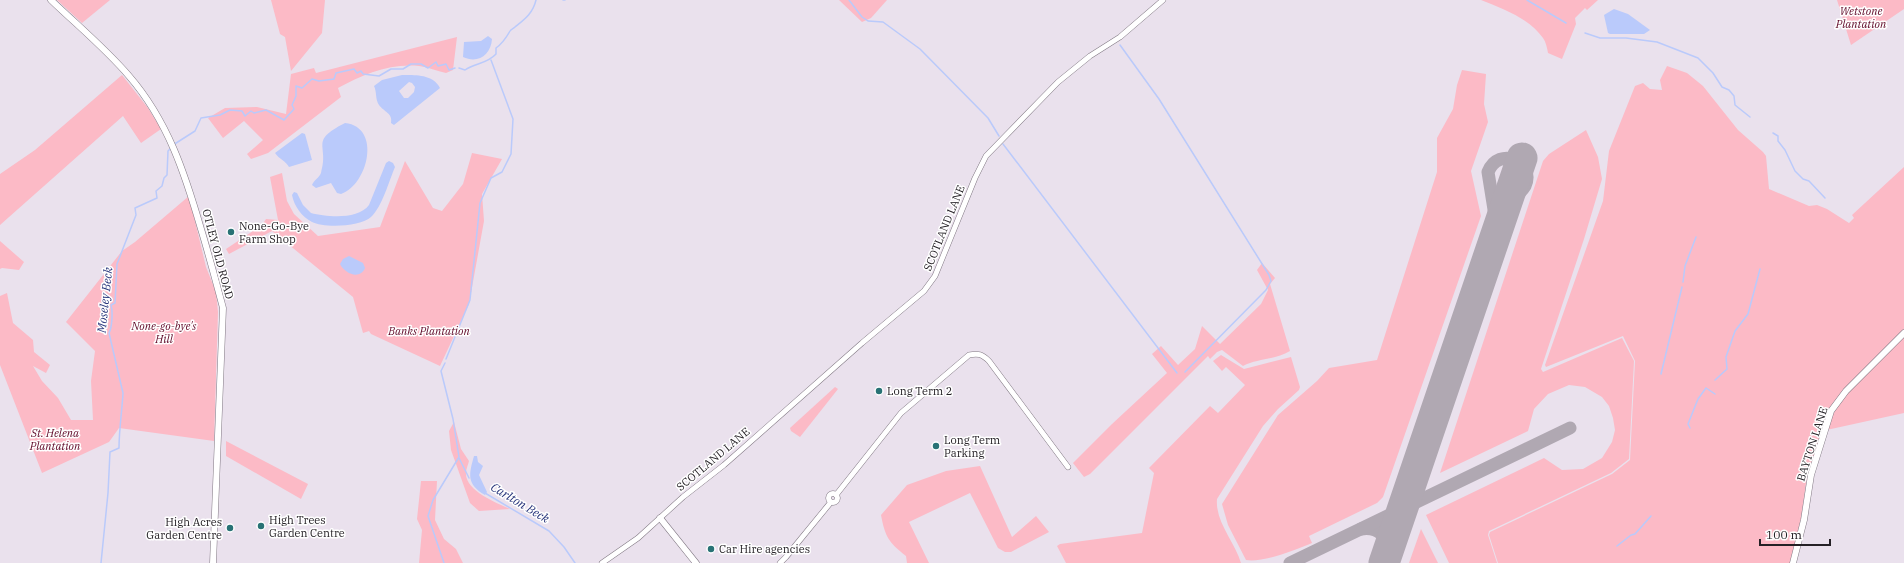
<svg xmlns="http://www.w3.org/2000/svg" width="1904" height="563" font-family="'IBM Plex Serif',serif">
<rect width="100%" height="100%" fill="#eae1ed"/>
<g fill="#fcbac6">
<polygon points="57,0 110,0 82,23"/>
<polygon points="271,0 325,0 322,33 291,71 285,37 280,34"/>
<polygon points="839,0 887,0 871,18 862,22"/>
<path d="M1481 0H1598L1587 10 1585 8 1575 18 1576 24 1562 59 1548 53C1547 48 1546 42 1543 38 1529 18 1503 9 1481 0Z"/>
<polygon points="1837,0 1904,0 1904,9 1851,45"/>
<path d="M457 37 453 70 446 73C437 71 428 67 419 66 390 63 362 75 338 88L341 97 268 153 251 159 247 154 263 140 244 121 223 138 208 118 225 108 257 107 286 114 291 74 314 68 316 73Z"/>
<polygon points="1667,66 1687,73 1703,86 1738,130 1763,152 1766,156 1769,189 1809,206 1817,205 1827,209 1849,223 1854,218 1852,215 1904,167 1904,413 1822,431 1807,476 1801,519 1790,563 1498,563 1489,535 1490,532 1612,474 1630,460 1635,361 1623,336 1546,367 1545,365 1603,201 1609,151 1635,86 1643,83 1650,89 1662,90 1660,80"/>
<path d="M1462 70 1486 74 1484 104 1488 122 1471 171 1481 216 1383 497 1377 503 1309 536 1312 543C1296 550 1262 563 1246 560L1228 525 1222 504 1278 415 1317 381 1329 368 1377 360 1437 172V138L1453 109 1457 85Z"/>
<polygon points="122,75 148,108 161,129 141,143 123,116 0,225 0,174 35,150"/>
<polygon points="1586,130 1598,157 1602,179 1584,239 1541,369 1543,372 1622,338 1634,361 1629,459 1611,473 1489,531 1488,535 1497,563 1449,563 1426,515 1544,458 1562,470 1583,469 1602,458 1612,442 1615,430 1613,418 1609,406 1602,397 1585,387 1569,385 1548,394 1534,409 1528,431 1440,473 1543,161 1549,154"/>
<polygon points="472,153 502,159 482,194 484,221 469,304 440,366 371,334 369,331 363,333 353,297 272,231 229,254 226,249 262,225 266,219 278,220 270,177 282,173 287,201 294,214 318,236 380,227 405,161 433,208 442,211 463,184"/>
<polygon points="189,196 206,267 216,292 218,312 214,441 119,428 109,442 42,473 0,365 0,296 7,293 13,323 33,340 34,352 50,365 46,373 33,366 42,381 58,398 71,420 93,420 91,381 95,351 66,322 122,251 135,242"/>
<polygon points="0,241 24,262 19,270 2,268 0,269"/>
<path d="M1262 263 1275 278 1270 284 1290 351C1275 360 1258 358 1243 366L1222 350 1217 352 1210 359 1208 356 1090 474 1084 477 1073 463 1112 424 1167 373 1152 354 1161 346 1178 365 1195 349 1202 326 1220 344 1261 304 1268 290 1257 270Z"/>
<path d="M1221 355 1244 369 1291 357 1300 387 1299 390 1278 409 1263 426 1217 499C1215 522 1235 542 1241 563H1066L1057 546 1060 544 1142 533 1154 473 1149 468 1210 406 1218 413 1245 385 1226 367 1222 371 1213 361Z"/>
<polygon points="835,387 838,389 800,437 791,431 790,428"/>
<path d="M454 422 461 449 469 461C468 465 466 469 466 473 465 491 497 503 510 509L479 511 470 503 451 450 449 431Z"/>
<polygon points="226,441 308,484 301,499 226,456"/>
<path d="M980 466 1012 537 1036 516 1049 532 1011 552H1005L998 548 970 493 909 522 929 563H907L906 556C888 542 885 536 881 515L907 485 946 471Z"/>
<polygon points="421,481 437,481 435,520 444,539 456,549 463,563 419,563 422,530 417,519"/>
<polygon points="1421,529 1438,563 1409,563"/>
</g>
<g fill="#bacafb" fill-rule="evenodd">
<polygon points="1614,9 1628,14 1650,30 1644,34 1610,34 1608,33 1604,15"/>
<path d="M488 36 492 39C491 55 478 64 463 57L464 42 481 41Z"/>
<path d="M402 75C415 75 433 74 440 88L394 125 391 123C393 113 384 112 379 105 375 99 377 92 374 86L382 80ZM409 82 412 83 415 87 414 92 408 98H404L399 91Z"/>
<path d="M345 123C382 127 368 185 341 194L337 193 331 183 316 188 312 185C314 180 319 178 321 173 330 144 308 142 345 123Z"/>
<path d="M302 133 305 134 312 160 289 167C286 161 279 159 275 153Z"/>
<path d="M389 161 393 163 395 167C389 181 382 207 371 217 361 227 323 228 312 222 302 217 294 206 292 195L294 192 297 193 303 205 311 213C327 217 358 220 369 205L386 163Z"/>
<path d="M349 256 363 263 365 268C360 280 345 274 340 264L343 259Z"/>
<path d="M474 456H477L478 462 483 466 479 475 487 492 485 495C466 484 469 474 474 456Z"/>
</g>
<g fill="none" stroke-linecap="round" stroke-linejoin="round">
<g stroke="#bacafb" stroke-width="1.5">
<polyline points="563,0 565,0"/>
<polyline points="849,0 862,17 868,21 883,22 920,49 988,118 999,136"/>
<polyline points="1527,0 1566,23"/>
<polyline points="1585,33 1600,38 1626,38 1657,42 1698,58 1713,73 1722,87 1729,90 1734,96 1735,105 1750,117"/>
<polyline points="1120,45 1159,99 1269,275 1271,281 1266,290 1185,372"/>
<path d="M459 68 465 70C475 63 487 64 496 54V48C503 43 506 38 510 31 511 29 513 29 515 27 525 19 533 13 536 0"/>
<polyline points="1773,133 1778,136 1778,141 1785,150 1795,171 1803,179 1809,181 1825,198"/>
<polyline points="1003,144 1177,373"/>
<polyline points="173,145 195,131 201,118 220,115 230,110 242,111 245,116 251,111 254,113 266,110 284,120 294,109 292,105 296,96 296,86 302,88 312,79 319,81 334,79 336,73 354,69 357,73 361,71 363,74 379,76 391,69 403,69 411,64 421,64 428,68 436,62 438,66 446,64 449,70 455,68"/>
<polyline points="1683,282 1685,266 1696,237"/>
<polyline points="446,359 470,300 480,203 491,178 502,172 511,154 513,119 491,60"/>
<polyline points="1661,374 1682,287"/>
<polyline points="1715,380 1727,369 1726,357 1735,331 1748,314 1760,269"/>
<polyline points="1690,428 1688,424 1698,399 1706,388 1715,394"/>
<polyline points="459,458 469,478"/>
<polyline points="485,493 549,531 564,547 575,563"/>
<polyline points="1617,546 1631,535 1635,534 1651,516"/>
<path d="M101 563 108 493 110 452 119 448C119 430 122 411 123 393L109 333C112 328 113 311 111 305L115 303 117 264 136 215 135 208 157 198 156 191 162 186 164 178 167 175 168 151 171 148"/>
<polyline points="444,563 428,516 433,500 459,457 453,419 441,371 445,363"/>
</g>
<g stroke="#b0a8b2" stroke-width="13">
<path d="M1496 236V222L1488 172C1499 145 1536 162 1525 186 1521 193 1512 199 1506 206"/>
<polyline points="1394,510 1405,497 1410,487"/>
<path d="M1361 529C1379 526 1390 538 1387 556"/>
<polyline points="1290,563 1570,428"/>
</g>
<polyline stroke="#b0a8b2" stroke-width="31" points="1384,563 1522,158"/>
<g stroke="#817883" stroke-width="6">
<g id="minor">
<circle cx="833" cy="498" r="4.5"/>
<path d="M836 495 901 413 969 355C978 353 982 354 989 361L1068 467"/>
<polyline points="602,563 638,538 683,497 724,465 862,343 924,291 935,276 975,178 986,156 1058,82 1090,56 1120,37 1163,0"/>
<polyline points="780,563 786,557 831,502"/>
</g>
</g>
<g stroke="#817883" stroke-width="7">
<g id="tertiary">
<path d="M51 0C77 25 106 49 129 76 168 121 185 174 201 229 209 255 216 282 223 308L213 563"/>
<polyline points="660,518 696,563"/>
<polyline points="1793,563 1804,520 1811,475 1831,411 1846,391 1904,333"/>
</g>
</g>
<use href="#minor" stroke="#fff" stroke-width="5"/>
<use href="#tertiary" stroke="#fff" stroke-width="6"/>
</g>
<g fill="#287275" stroke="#fff" stroke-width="1.5">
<circle cx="231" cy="232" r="4"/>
<circle cx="879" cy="391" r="4"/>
<circle cx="936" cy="446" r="4"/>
<circle cx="261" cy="526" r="4"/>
<circle cx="230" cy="528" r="4"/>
<circle cx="711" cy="549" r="4"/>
</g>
<g text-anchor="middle" stroke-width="3" stroke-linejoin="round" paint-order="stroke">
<g font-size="11" font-style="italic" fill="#600928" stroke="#fff">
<text x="1861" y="15">Wetstone<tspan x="1861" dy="13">Plantation</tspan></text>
<text x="164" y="330">None-go-bye's<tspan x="164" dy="13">Hill</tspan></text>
<text x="429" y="335">Banks Plantation</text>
<text x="55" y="437">St. Helena<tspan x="55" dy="13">Plantation</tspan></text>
</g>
<g font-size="11" fill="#252126" stroke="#fff" text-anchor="start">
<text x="239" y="230">None-Go-Bye<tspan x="239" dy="13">Farm Shop</tspan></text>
<text x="887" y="395">Long Term 2</text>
<text x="944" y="444">Long Term<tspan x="944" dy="13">Parking</tspan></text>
<text x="269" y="524">High Trees<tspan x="269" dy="13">Garden Centre</tspan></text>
<text x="222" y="526" text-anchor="end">High Acres<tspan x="222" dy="13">Garden Centre</tspan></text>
<text x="719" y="553">Car Hire agencies</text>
</g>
<g font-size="11" fill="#252126" stroke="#fff">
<text transform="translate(944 228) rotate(-68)" y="4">SCOTLAND LANE</text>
<text transform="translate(218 254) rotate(75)" y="4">OTLEY OLD ROAD</text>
<text transform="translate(1812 444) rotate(-72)" y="4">BAYTON LANE</text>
<text transform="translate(713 459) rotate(-40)" y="4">SCOTLAND LANE</text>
</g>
<g font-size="12" font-style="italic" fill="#29367c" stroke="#fff">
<text transform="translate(105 300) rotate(-84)" y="4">Moseley Beck</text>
<text transform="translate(520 503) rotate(31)" y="4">Carlton Beck</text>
</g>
</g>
<path d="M1760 539v6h70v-6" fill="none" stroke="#252126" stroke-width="2"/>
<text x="1766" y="539" font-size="12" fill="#252126" stroke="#ffffff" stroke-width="3" paint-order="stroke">100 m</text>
</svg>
